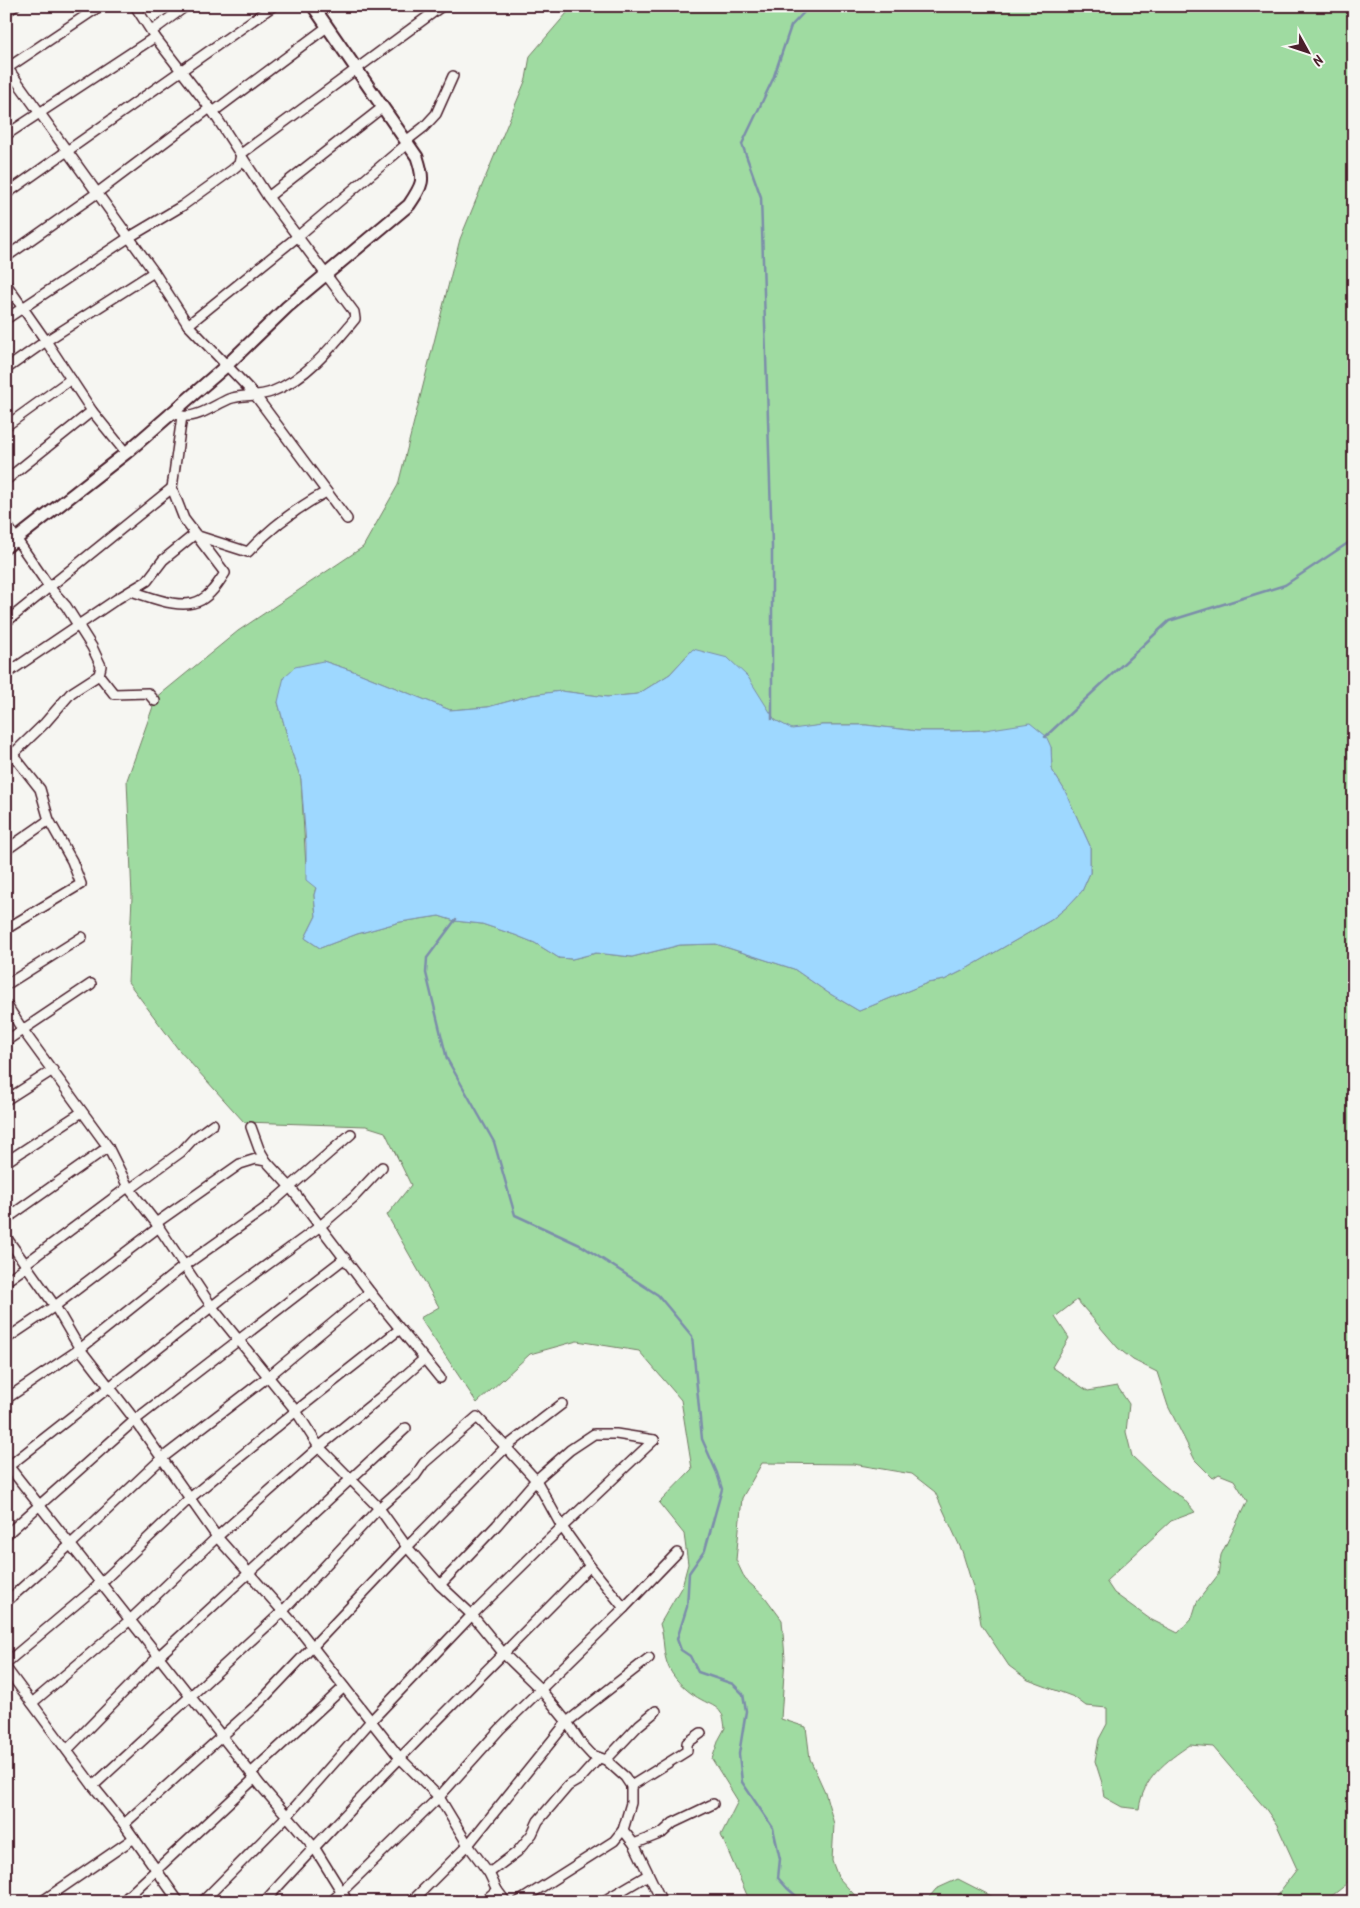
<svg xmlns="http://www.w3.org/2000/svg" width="1360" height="1908" font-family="Kalam,sans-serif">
<rect width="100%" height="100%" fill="#f6f6f2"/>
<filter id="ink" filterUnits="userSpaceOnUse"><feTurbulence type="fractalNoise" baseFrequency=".02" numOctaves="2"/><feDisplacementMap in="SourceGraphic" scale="10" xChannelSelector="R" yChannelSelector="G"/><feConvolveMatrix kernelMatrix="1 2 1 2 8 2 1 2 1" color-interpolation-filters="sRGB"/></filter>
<g filter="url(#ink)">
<g fill="#9fdba1" stroke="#747d66" fill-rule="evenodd">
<path d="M573 6H1354V1875L1347 1884 1324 1902H1272L1297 1869 1277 1825 1265 1808 1213 1747 1190 1745C1166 1761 1143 1778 1139 1809L1122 1807 1104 1797 1102 1783 1095 1761 1099 1739 1107 1724V1708L1086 1706 1074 1697 1028 1680 1009 1666 981 1624 977 1600 962 1551 935 1492 912 1474 853 1464 762 1463 742 1498 736 1560 745 1579 765 1597 782 1620 785 1658 781 1719 806 1727 810 1759 825 1792 834 1824 832 1861 838 1877 861 1902H750L721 1835 738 1801 712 1759 719 1739 725 1728C724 1723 724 1716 721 1713 717 1706 709 1704 702 1700 690 1694 675 1681 669 1668 662 1653 665 1639 660 1624L682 1586 688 1564 684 1534 659 1503 692 1469 681 1400 639 1351 577 1341 530 1354 477 1403 420 1318 439 1307 387 1215 411 1185 385 1132 366 1126 244 1122 178 1049 128 982 132 897 127 780 156 698 238 631 363 547 398 485 460 239 526 79 530 56ZM693 649 765 706 775 720 792 730 822 725H866L917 731H954L985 730 1051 747 1052 770 1065 791 1090 846V873L1082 891 1068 906 1051 920 964 970 944 980 927 983 859 1011 827 992 794 969 716 944 680 945 632 957 596 953 572 959 559 958 535 943 515 935 482 924 455 921 439 916 400 922 357 934 320 948 305 938 316 916 314 895 316 887 306 867 301 779 291 750 278 702 323 661 356 672 450 710 488 707 532 695 561 691 607 697 638 694 670 674ZM1077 1300 1118 1348 1133 1360 1157 1372 1168 1406 1195 1460 1213 1478 1219 1474 1234 1480 1247 1501 1221 1555 1218 1575 1197 1602 1192 1618 1178 1633 1150 1619 1114 1593 1106 1581 1171 1521 1195 1512 1182 1497 1171 1491 1152 1475 1132 1456 1126 1432 1129 1404 1117 1386 1088 1391 1052 1367 1069 1338 1055 1317Z"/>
<polygon points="958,1879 1003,1902 925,1902 936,1889"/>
</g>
<polygon fill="#9ed8ff" stroke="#7c8eaa" points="693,649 728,658 748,677 775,720 792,729 822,725 866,725 917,731 954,731 985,730 1030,723 1046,736 1051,747 1052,770 1065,791 1090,846 1090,873 1082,891 1068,906 1051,920 964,970 944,980 927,983 859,1011 827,992 794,969 716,944 680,945 632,957 596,953 572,959 559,958 535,943 515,935 482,924 455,921 439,916 400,922 357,934 320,948 305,938 316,916 314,895 316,888 306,880 306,844 301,779 291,750 278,702 284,677 295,667 323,661 356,672 450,710 488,707 532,695 561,691 607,697 638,694 670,674"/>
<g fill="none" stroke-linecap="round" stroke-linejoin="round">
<g stroke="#7c8eaa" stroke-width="2.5">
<polyline points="772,719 772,546 761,197 742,144 773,79 791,26 810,6"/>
<polyline points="1045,737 1169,621 1285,585 1354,539"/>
<polyline points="456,919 427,958 426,973 447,1059 494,1142 515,1215 582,1246 658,1295 692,1336 702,1439 717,1473 722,1489 705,1550 689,1573 687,1607 677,1639 681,1650 690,1656 698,1672 733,1684 743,1694 746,1711 739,1754 742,1782 773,1828 780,1859 778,1878 787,1888 803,1902"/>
</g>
<g stroke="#4a1f2b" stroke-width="12">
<g id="minor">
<path d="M135 6 155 37 213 112 268 197 354 312 355 319C332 347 306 379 271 392 258 397 242 394 229 399 215 405 198 418 182 416 179 416 174 413 171 412"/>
<polyline points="6,12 15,6"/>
<polyline points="152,31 186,6"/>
<polyline points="6,66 154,272 188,325 255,395 347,519"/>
<polyline points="6,69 100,6"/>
<polyline points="213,112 327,27"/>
<polyline points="6,135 155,37"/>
<polyline points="406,141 424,127 436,114 453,76"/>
<polyline points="6,194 273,6"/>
<polyline points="268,197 383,107"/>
<polyline points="6,257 97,193 210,108"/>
<polyline points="6,284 46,341 92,411 126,453"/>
<polyline points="6,319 128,238 182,206 232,170 239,164 241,154 442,6"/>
<polyline points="188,325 297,237 408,143"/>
<polyline points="6,369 46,341 154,272"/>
<polyline points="6,426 71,379"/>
<polyline points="6,480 92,411"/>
<polyline points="6,524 50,588 66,606 92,647 101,666 99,675 114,694 148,693 155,701"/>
<path d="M195 535 248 552C271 527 297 508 326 492"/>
<path d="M131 591C151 597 181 611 201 600 212 594 219 582 225 573L184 519 172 488 182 416"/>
<polyline points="6,622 172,488"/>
<polyline points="6,674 117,599 147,581 163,560 195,534"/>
<polyline points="6,746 40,789 49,820 72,861 81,884 6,929"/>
<polyline points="13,754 45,723 71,693 99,675"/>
<polyline points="6,850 49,820"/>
<polyline points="6,985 82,937"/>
<polyline points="6,1004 22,1029 108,1147 128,1187 156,1223 212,1307 296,1411 319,1447 379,1508 407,1547 440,1585 472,1615 504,1654 541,1690 567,1722 580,1742 592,1755 606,1760 625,1777 631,1786 631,1803 623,1830 634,1844 662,1902"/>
<polyline points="6,1041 91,984"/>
<polyline points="6,1100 53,1070"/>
<polyline points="251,1127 259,1149 266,1161"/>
<polyline points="6,1162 82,1112"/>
<polyline points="130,1189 181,1152 194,1138 213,1124"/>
<polyline points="6,1219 108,1147"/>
<polyline points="156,1223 240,1164 256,1159 266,1161 290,1187 370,1292 440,1378"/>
<polyline points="6,1237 55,1306 80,1349 135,1420 217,1537 301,1632 400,1758 439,1797 468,1845 489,1873 497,1890 506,1902"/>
<polyline points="25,1264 128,1187"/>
<polyline points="6,1281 27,1266"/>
<polyline points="6,1339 55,1306 159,1227"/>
<polyline points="6,1399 80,1349 184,1266 267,1207 351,1134"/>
<polyline points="6,1463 261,1786 314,1847 348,1902"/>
<polyline points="6,1471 9,1466 234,1289 319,1227 354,1197 382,1167"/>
<polyline points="6,1535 135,1420 345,1258"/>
<polyline points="440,1585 497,1525 536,1480 570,1450 594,1434 616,1434 654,1440"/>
<polyline points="6,1602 70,1545 161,1459 269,1376 370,1292"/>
<polyline points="624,1608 677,1553"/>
<polyline points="6,1663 101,1583 190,1498 296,1411 400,1329"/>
<polyline points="6,1668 93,1786 124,1824 179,1902"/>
<polyline points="32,1703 130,1620 217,1537 319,1447 382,1396 424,1359"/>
<polyline points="67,1750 159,1656 406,1428"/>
<polyline points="606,1760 639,1725 656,1711"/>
<polyline points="251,1773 344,1687"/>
<polyline points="93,1786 282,1612 379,1508 415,1476 424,1463 477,1417 506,1447 562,1404"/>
<polyline points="631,1786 687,1751 687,1743 701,1733"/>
<polyline points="124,1824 260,1702 407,1547 506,1447 536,1480 562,1527 590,1566 624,1608 500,1729 439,1797 331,1902"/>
<polyline points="634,1844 662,1833 673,1823 713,1804"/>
<polyline points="489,1873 517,1852 532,1834 538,1821 568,1786 580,1779 599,1758"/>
<polyline points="6,1901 7,1902"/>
<polyline points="41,1902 134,1838"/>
<polyline points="122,1902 255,1778"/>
<polyline points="202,1902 287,1816 370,1722 472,1615 541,1547 654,1440"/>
<path d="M264 1902C369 1786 481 1677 590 1566"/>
<polyline points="409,1902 415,1898 468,1845 567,1722 649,1658"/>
<polyline points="483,1902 497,1890"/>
<polyline points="518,1902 614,1841 623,1830"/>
<polyline points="602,1902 648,1875"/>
</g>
</g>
<g stroke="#4a1f2b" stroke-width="15">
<path id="tertiary" d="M6 547 126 453 226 366 287 307 409 205C423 184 425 181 417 157L313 6"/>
</g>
<use href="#minor" stroke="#f6f6f2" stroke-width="9"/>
<use href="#tertiary" stroke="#f6f6f2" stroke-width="11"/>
</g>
</g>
<rect width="1360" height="1908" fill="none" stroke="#f6f6f2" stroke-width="25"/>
<rect x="12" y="12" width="1335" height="1883" fill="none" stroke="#4a1f2b" stroke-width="2" filter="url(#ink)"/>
<g transform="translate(1308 52) rotate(130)" stroke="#f6f6f2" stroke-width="4" paint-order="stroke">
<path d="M0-4L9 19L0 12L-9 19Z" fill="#4a1f2b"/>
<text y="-8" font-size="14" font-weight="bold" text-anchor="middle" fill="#4a1f2b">N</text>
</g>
</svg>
